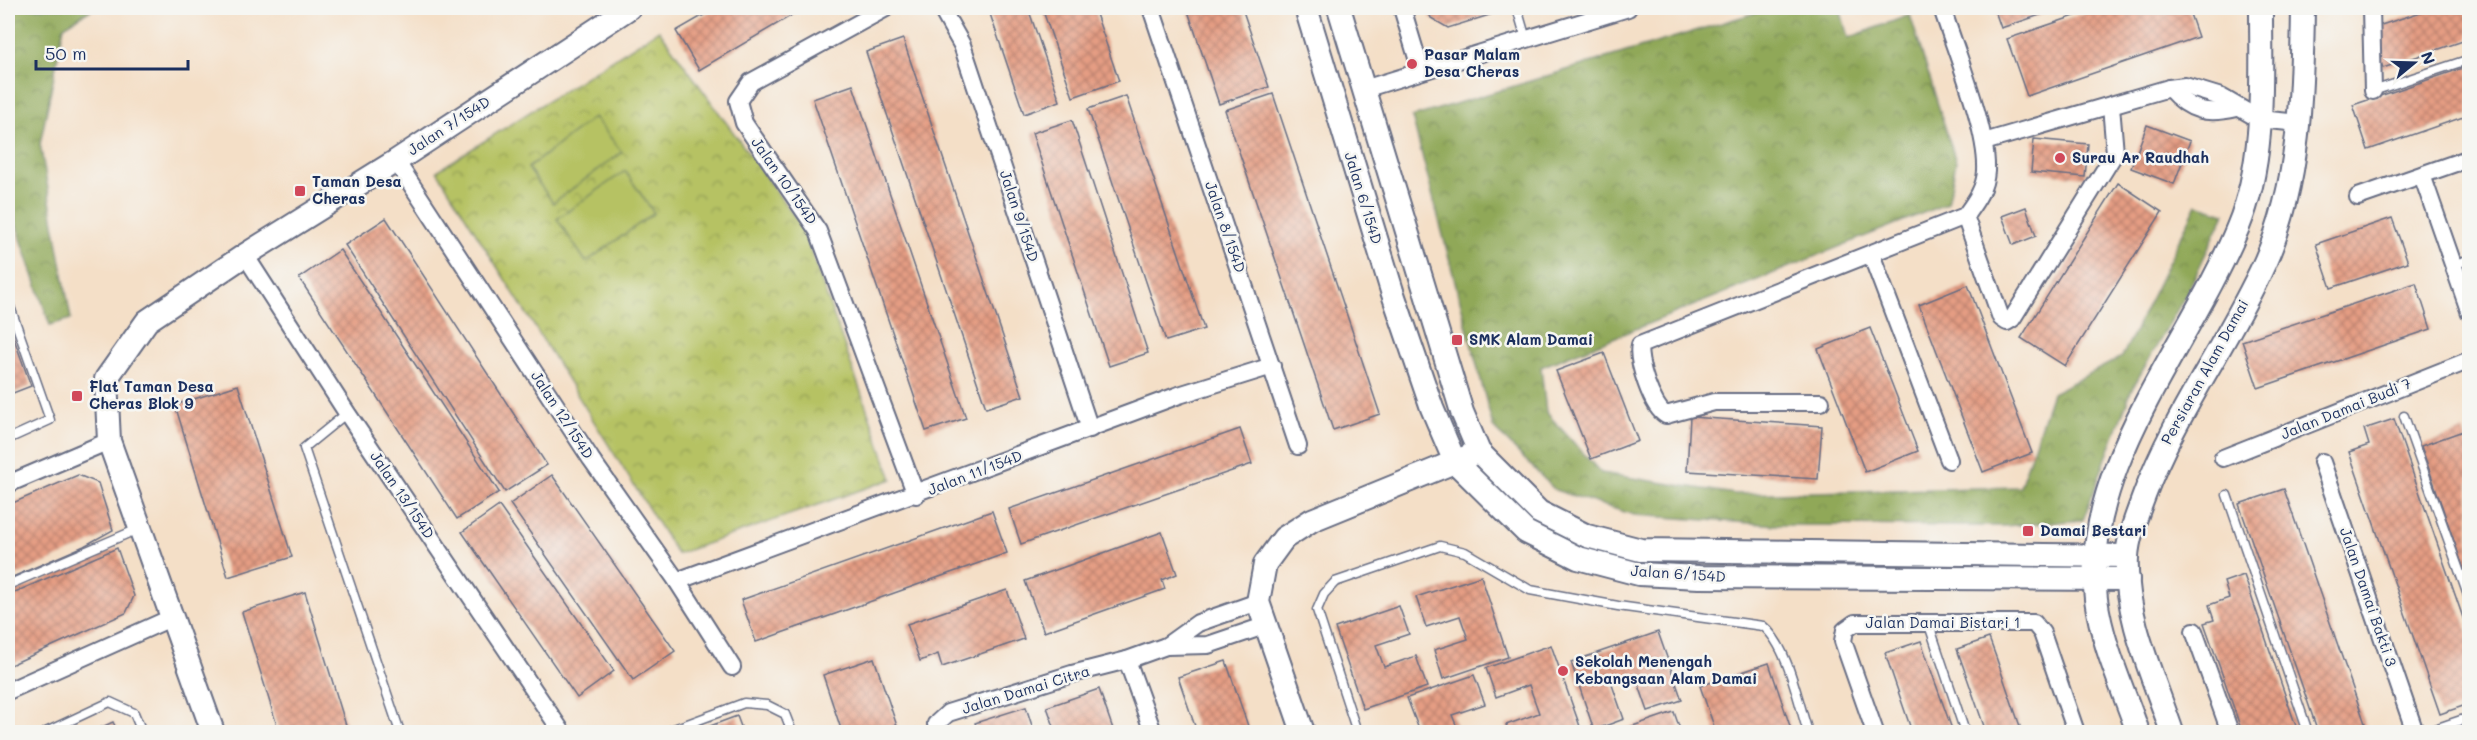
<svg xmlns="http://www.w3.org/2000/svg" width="2477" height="740" font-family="Mali,sans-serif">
<defs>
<pattern id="forest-crowns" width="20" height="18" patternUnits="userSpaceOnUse" patternTransform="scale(1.5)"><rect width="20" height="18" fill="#90a859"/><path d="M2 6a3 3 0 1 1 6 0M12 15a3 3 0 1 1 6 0" fill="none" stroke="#75894d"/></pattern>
<pattern id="park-crowns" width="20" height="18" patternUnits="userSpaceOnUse" patternTransform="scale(1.5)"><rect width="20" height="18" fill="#b6c263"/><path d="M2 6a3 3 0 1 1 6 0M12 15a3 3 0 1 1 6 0" fill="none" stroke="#939e55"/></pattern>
<pattern id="building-cross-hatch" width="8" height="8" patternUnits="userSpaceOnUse" patternTransform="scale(1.5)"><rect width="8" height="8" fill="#e59d83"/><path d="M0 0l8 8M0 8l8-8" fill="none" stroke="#b9806e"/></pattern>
</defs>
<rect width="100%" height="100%" fill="#f6f6f2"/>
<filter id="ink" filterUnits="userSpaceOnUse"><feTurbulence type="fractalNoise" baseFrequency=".0167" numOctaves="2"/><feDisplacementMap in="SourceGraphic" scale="12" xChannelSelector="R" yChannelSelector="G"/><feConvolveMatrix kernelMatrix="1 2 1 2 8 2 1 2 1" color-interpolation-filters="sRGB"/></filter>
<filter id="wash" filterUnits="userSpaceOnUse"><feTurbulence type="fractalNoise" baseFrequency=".008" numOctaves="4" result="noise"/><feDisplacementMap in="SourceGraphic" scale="24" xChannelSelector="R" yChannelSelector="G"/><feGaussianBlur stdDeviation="1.35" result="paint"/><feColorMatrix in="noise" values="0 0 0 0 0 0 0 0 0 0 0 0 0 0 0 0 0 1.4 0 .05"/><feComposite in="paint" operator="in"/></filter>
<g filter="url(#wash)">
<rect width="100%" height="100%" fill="#f4dfc7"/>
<g fill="url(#forest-crowns)" stroke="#566c5c" stroke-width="1.5">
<polygon points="8,8 94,8 64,26 40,144 71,319 50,325 8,200"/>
<polygon points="1771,8 1840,8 1848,38 1910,15 1956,162 1948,203 1541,367 1546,412 1601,473 1735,494 2020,487 2052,393 2122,357 2197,204 2225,213 2188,291 2131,391 2083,520 2004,526 1778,525 1634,515 1555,490 1493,427 1412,117"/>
</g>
<polygon fill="url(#park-crowns)" stroke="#687860" stroke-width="1.5" points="659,30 802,227 892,479 677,554 437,171"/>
<g fill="#b6c263" stroke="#687860" stroke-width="1.5">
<polygon points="594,117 622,152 553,203 528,168"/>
<polygon points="625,171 654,213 586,262 557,219"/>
</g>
<g id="blocks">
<g fill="url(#building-cross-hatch)">
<polygon points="716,8 804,8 699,70 676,31"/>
<polygon points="988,8 1028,8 1060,101 1024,114"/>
<polygon points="1042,8 1094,8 1119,81 1073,97"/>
<polygon points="1187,8 1242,8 1269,87 1219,104"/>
<polygon points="1427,8 1498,8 1499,12 1448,28 1431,18"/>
<polygon points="1994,8 2061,8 2001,28"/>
<polygon points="2098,8 2188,8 2198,37 2027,96 2007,39"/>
<polygon points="2433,8 2469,8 2469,39 2383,68 2369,29"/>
<polygon points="903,39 1023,396 986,408 866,52"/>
<polygon points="2469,66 2469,115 2368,150 2353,105"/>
<polygon points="853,85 966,418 926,431 813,99"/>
<polygon points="1273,94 1380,414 1333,430 1225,110"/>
<polygon points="1126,96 1204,329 1166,341 1088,109"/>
<polygon points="1072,120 1148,353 1109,366 1032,133"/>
<polygon points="2147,125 2190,141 2174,184 2131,168"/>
<polygon points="2034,139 2088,144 2085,177 2031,172"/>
<polygon points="2118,183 2162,212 2065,366 2021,338"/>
<polygon points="2026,207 2036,236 2013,245 2002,216"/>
<polygon points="386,218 547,465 505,492 345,245"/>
<polygon points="2392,218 2408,262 2331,288 2316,244"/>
<polygon points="340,250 499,492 457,519 299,278"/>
<polygon points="2416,283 2431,329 2258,388 2242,341"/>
<polygon points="1968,285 2032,453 1983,472 1919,305"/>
<polygon points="8,322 31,386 8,395"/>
<polygon points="1870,328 1918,451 1865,472 1818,349"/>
<polygon points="1604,353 1638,441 1591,459 1556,371"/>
<polygon points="238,385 292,557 228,577 175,405"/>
<polygon points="1690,417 1822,426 1818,479 1687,471"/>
<polygon points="2394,419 2469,635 2469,704 2440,714 2349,452 2369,445 2364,429"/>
<polygon points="1240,429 1252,464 1021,544 1009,509"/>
<polygon points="2463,431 2469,450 2469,584 2421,446"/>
<polygon points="78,475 98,483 113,530 84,546 8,579 8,505"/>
<polygon points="552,475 675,651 633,680 510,504"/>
<polygon points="2284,489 2317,585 2368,732 2318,732 2306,697 2239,504"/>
<polygon points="499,506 614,671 577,698 462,532"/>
<polygon points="992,511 1007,553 756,642 741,600"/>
<polygon points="1162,532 1177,574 1162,580 1165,589 1044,632 1025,581"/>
<polygon points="117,548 134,596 126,613 8,666 8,595"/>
<polygon points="2244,575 2281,683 2298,732 2242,732 2225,682 2204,623 2214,620 2209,605 2229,598 2224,582"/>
<polygon points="1481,576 1508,657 1443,679 1434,650 1468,639 1460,616 1426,627 1416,597"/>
<polygon points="1007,590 1024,639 942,667 938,654 920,661 907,624"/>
<polygon points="305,592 348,732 279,732 242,612"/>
<polygon points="1399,606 1409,634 1376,645 1384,667 1416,656 1427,687 1363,709 1335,628"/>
<polygon points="1658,632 1682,700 1648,711 1635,674 1611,682 1624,719 1594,730 1571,662"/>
<polygon points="1989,638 1996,657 2022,732 1986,732 1957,649"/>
<polygon points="1921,641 1934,679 1953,732 1912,732 1885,653"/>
<polygon points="1551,645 1582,732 1509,732 1506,725 1539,713 1529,685 1496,697 1486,668"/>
<polygon points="874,658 899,732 842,732 823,675"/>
<polygon points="1226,661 1250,732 1197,732 1178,677"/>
<polygon points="1769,663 1792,732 1716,732 1700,686"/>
<polygon points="1474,675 1485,704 1452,715 1459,732 1420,732 1407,698"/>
<polygon points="1099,689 1114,732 1056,732 1047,707"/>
<polygon points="1026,707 1034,732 978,732 975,723"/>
<polygon points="1674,712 1681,732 1615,732"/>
<polygon points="737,716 743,732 694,732"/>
<polygon points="113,722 118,732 91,732"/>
</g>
</g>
</g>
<g filter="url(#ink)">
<use href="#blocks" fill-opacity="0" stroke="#676d83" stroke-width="1.5"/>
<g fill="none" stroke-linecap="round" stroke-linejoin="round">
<g stroke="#676d83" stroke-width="11">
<g id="lane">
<polyline points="1517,8 1526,39"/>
<polyline points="2373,91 2470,59"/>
<polyline points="2453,265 2470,259"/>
<polyline points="8,301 50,420 8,439"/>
<polyline points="347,413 304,448 400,732"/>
<polyline points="2404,416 2470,601"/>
<polyline points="2227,495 2308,732"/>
<polyline points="8,585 138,529"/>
<polyline points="1928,622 1965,732"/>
<polyline points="46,732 110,702 134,713 142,732"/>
<polyline points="666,732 744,703 767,705 785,714 792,732"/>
<path d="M1357 732 1317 610 1324 594 1335 582 1440 546 1465 552 1530 590 1618 606 1763 626C1788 646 1798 702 1808 732"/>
<polyline points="2426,732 2470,717"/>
</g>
</g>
<g stroke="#676d83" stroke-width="20">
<g id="street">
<polyline points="886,8 751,82 738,101 744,123 818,231 916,495"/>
<polyline points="941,8 962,45 1090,429"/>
<polyline points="1151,8 1298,446"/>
<polyline points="1402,8 1421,71"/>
<polyline points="2371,8 2373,91"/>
<path d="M2169 88C2190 112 2207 115 2237 108"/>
<polyline points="1364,89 1628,8"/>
<polyline points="1984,142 2169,88 2185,86 2221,97 2259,119 2299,123"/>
<polyline points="396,161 591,459 677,581 732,667"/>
<polyline points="2422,175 2470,313"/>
<polyline points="2358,197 2470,158"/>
<polyline points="1965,216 2001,318 2007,322 2012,319 2115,153 2111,106"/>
<polyline points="1871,254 1949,460"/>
<polyline points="245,255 347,413 562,732"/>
<path d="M1821 402H1714L1666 415C1652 408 1636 359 1640 345L1965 216C1975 202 1985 189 1986 171 1988 129 1955 50 1942 8"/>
<polyline points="2223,458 2470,360"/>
<polyline points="2322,462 2415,732"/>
<polyline points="8,484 109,441"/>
<polyline points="677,581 1179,395 1272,366"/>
<polyline points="2194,631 2230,732"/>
<polyline points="1166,646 1208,645 1267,625"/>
<polyline points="1127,660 1153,732"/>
<polyline points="8,691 173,617"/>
<polyline points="937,732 936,724 948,713 1072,674 1127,660 1166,646 1198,623 1258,602"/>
<polyline points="1875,732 1843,641 1845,630 1855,623 2034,623 2042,633 2076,732"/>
</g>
</g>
<g stroke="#676d83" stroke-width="26">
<g id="secondary">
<polyline points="1306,8 1392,291 1432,408 1455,462 1526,532 1578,558 1639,574 1699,577 2128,579"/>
<polyline points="1339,8 1462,412 1479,452 1539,512 1587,536 1641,550 2127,556"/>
<polyline points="213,732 109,441 106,379 147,321 245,255 396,161 629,8"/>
<polyline points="1303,732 1258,602 1265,564 1284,538 1312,520 1469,456"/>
<path d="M2138 732C2123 689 2102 644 2096 599 2080 468 2191 343 2238 227 2266 160 2261 79 2261 8"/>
<path d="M2172 732C2154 678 2124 616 2127 557 2128 537 2137 515 2144 496 2174 414 2229 342 2265 262 2300 184 2302 92 2303 8"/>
</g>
</g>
<use href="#lane" stroke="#fff" stroke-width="8"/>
<use href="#street" stroke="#fff" stroke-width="16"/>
<use href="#secondary" stroke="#fff" stroke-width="22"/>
</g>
</g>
<g fill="#d1495b" stroke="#f6f6f2" stroke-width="2">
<circle cx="1412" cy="64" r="6"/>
<circle cx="2060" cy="158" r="6"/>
<rect x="294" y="185" width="12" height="12" rx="3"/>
<rect x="1451" y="334" width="12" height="12" rx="3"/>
<rect x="71" y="390" width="12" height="12" rx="3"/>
<rect x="2022" y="525" width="12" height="12" rx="3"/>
<circle cx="1563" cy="671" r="6"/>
</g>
<g text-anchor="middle" stroke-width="5" stroke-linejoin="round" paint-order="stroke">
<g font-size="15" font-weight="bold" fill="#1b2f5e" stroke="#f6f6f2" text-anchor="start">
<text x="1424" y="60">Pasar Malam<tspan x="1424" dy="17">Desa Cheras</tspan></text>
<text x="2072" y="163">Surau Ar Raudhah</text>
<text x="312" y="187">Taman Desa<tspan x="312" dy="17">Cheras</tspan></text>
<text x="1469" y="345">SMK Alam Damai</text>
<text x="89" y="392">Flat Taman Desa<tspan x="89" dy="17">Cheras Blok 9</tspan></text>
<text x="2040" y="536">Damai Bestari</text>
<text x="1575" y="667">Sekolah Menengah<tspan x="1575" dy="17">Kebangsaan Alam Damai</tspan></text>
</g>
<g font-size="15" fill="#1b2f5e" stroke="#f6f6f2">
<text transform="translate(449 126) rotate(-33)" y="5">Jalan 7/154D</text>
<text transform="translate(784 181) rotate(55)" y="5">Jalan 10/154D</text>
<text transform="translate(1363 198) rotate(73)" y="5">Jalan 6/154D</text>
<text transform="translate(1019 216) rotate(72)" y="5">Jalan 9/154D</text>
<text transform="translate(1225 227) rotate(71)" y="5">Jalan 8/154D</text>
<text transform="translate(2205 372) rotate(-61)" y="5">Persiaran Alam Damai</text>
<text transform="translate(2346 409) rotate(-22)" y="5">Jalan Damai Budi 7</text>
<text transform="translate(562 415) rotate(57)" y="5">Jalan 12/154D</text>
<text transform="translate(975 473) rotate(-21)" y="5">Jalan 11/154D</text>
<text transform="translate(402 495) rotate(56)" y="5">Jalan 13/154D</text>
<text transform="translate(1678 574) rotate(4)" y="5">Jalan 6/154D</text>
<text transform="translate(2368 597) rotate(71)" y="5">Jalan Damai Bakti 3</text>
<text x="1943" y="628">Jalan Damai Bistari 1</text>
<text transform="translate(1026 690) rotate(-17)" y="5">Jalan Damai Citra</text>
</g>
</g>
<rect width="2477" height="740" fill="none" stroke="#f6f6f2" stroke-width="30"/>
<g transform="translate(2414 63) rotate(71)" stroke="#f6f6f2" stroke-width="4.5" paint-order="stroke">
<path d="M0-4.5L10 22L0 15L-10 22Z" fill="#1b2f5e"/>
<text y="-9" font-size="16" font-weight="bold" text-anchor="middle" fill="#1b2f5e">N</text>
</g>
<path d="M36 60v9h152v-9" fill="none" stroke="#1b2f5e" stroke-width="3"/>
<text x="45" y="60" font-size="18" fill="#1b2f5e" stroke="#f6f6f2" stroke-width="4.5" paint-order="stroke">50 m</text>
</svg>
